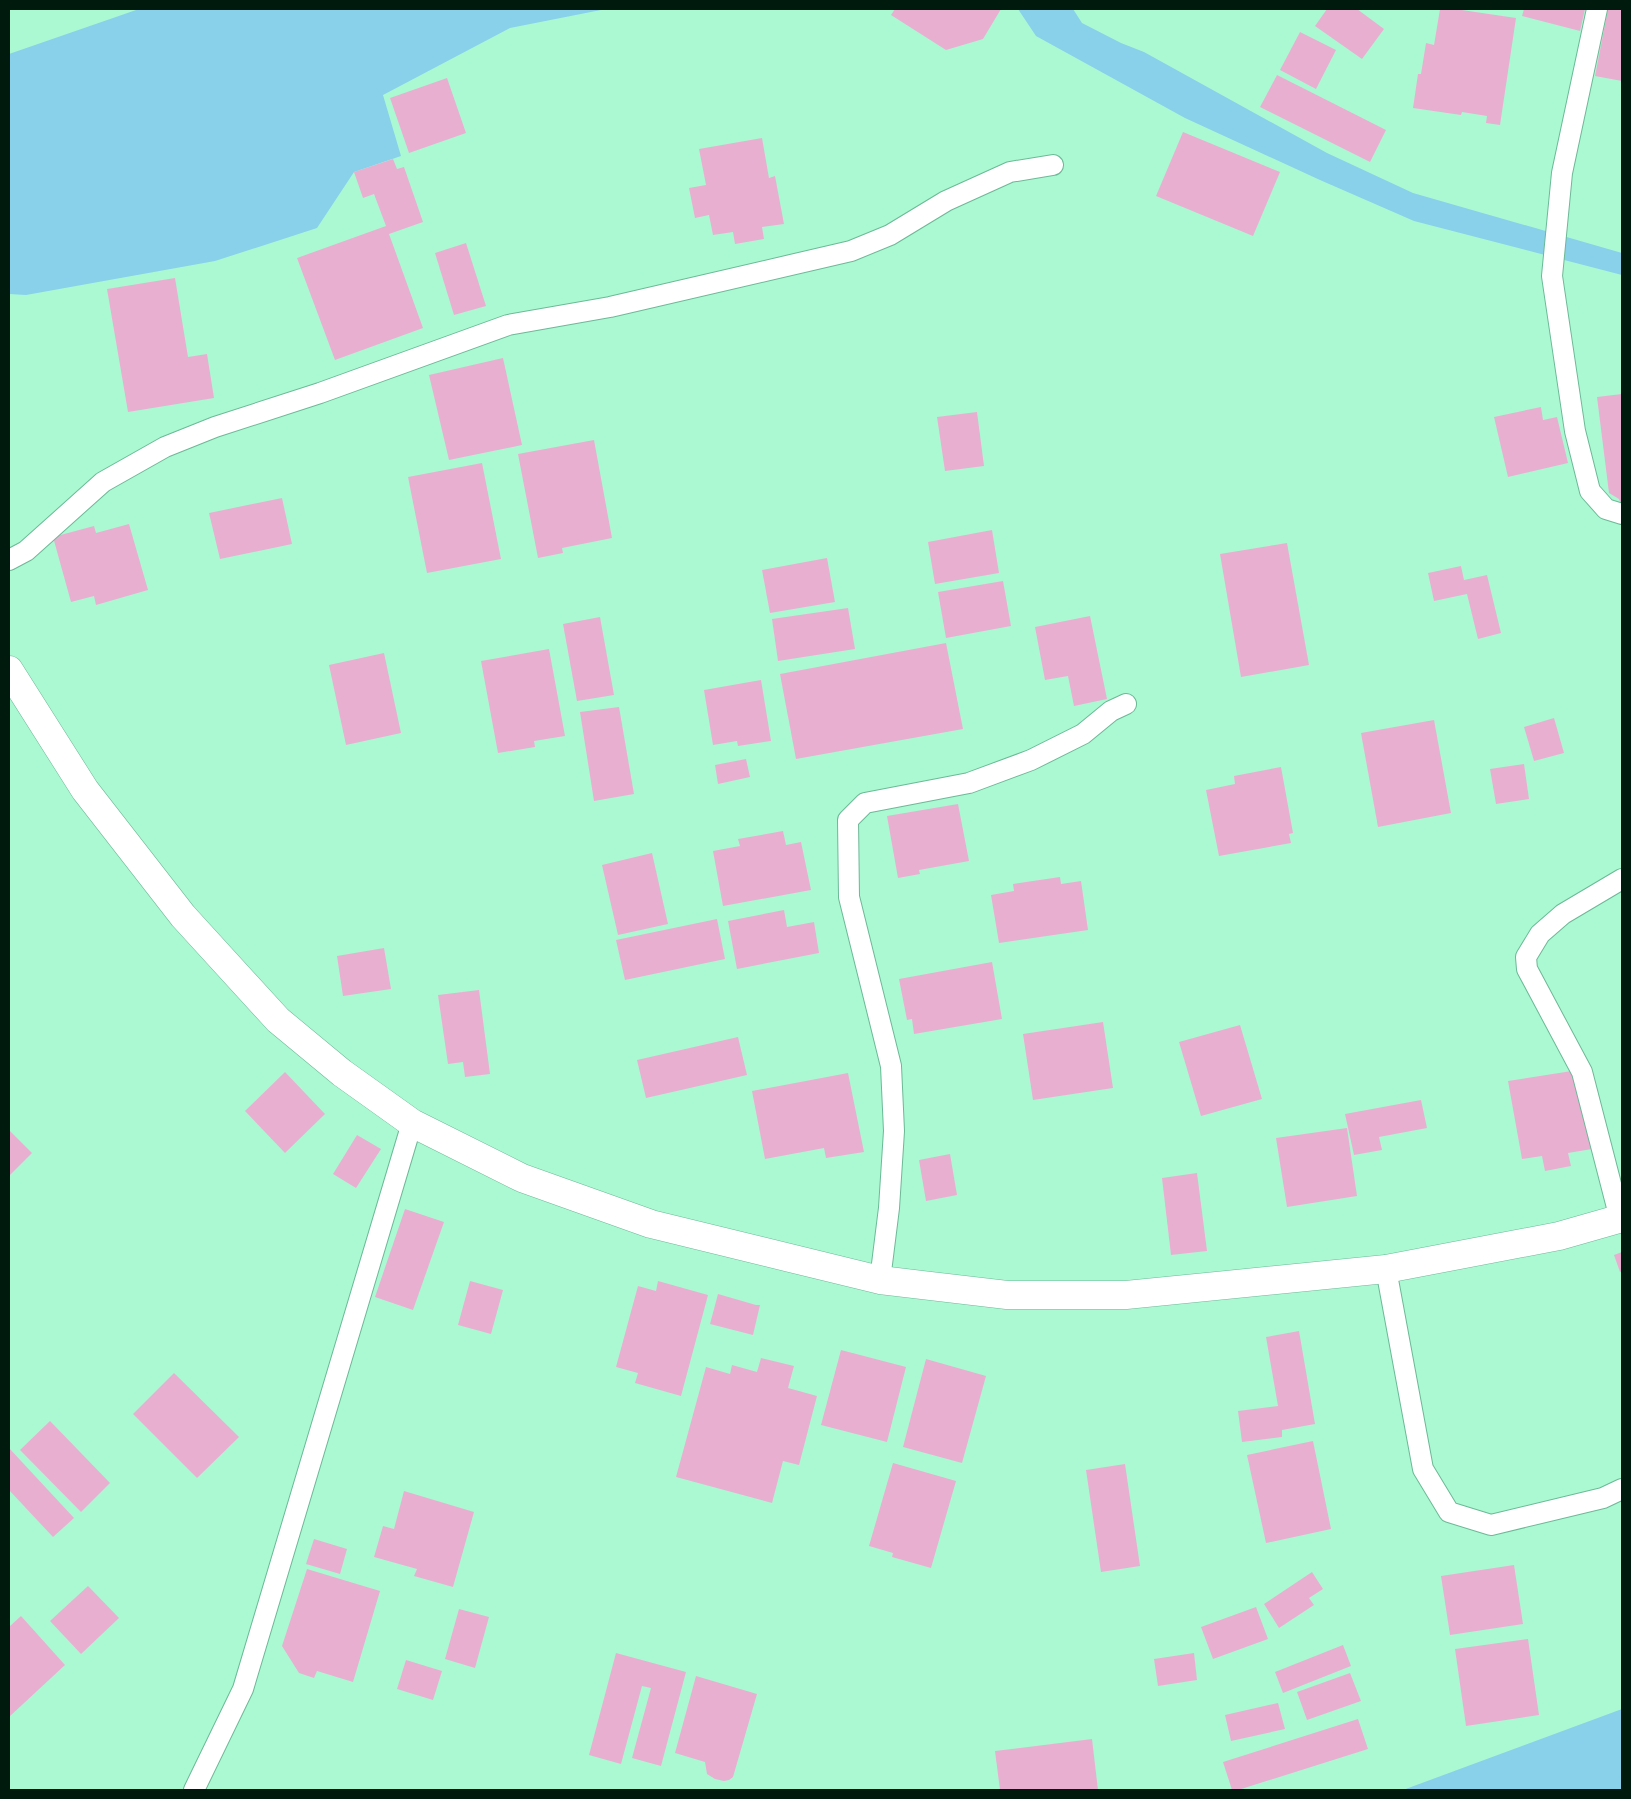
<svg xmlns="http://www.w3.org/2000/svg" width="1631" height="1799" font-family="'Fira Sans',sans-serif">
<rect width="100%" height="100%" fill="#abf9d3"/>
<g fill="#89d0ea">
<polygon points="139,9 606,9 510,28 383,95 401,156 354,172 317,228 215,261 26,295 9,294 9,54"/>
<polygon points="1018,9 1073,9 1082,23 1121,43 1144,52 1327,153 1413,193 1622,253 1622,275 1414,221 1320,180 1185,118 1036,36"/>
<polygon points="1622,1709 1622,1790 1403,1790"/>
</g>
<g fill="#e9afd1">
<polygon points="895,9 1001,9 983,39 946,50 891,15"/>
<polygon points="1327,9 1357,9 1384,29 1362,59 1315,26"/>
<polygon points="1440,9 1455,9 1516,18 1500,125 1486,123 1487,116 1462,112 1461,115 1413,108 1418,74 1421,74 1426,43 1434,45"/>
<polygon points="1524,9 1585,9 1580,31 1522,16"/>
<polygon points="1608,9 1622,9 1622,81 1595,76"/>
<polygon points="1300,32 1336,50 1316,89 1280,70"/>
<polygon points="1277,75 1386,130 1370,162 1260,107"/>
<polygon points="447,78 466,133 409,153 390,98"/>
<polygon points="1183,132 1280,172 1253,236 1156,196"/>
<polygon points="762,138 769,178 775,176 784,224 762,227 764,239 735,244 733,232 713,235 709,215 695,218 689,188 706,185 699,149"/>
<polygon points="393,159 397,169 404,167 423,222 389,234 423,328 335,360 297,258 386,226 374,194 363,198 354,172"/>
<polygon points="466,243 486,306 454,315 435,253"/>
<polygon points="175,278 188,357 207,354 214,398 128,412 107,289"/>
<polygon points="503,358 522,445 449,460 429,375"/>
<polygon points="1622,394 1622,507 1619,499 1609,493 1597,397"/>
<polygon points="1541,407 1543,420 1557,417 1568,463 1508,477 1494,417"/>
<polygon points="977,412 984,466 945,471 937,417"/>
<polygon points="594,440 612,538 562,548 563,553 538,558 518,454"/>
<polygon points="482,463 501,559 427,573 408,477"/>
<polygon points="282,498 292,544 220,559 209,513"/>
<polygon points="129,524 148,590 96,605 94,596 71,602 53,537 94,526 96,533"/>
<polygon points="992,530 999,573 935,584 928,542"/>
<polygon points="1287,543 1309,665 1241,677 1220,554"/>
<polygon points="827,558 835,602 770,613 762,570"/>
<polygon points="1461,566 1464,580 1487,575 1501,633 1478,639 1467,594 1434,601 1428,573"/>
<polygon points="1003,581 1011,626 946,638 938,592"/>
<polygon points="848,608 855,649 778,661 772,619"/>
<polygon points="1090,616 1107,699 1074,706 1068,676 1045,680 1035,627"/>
<polygon points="600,617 614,695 577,701 563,624"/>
<polygon points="946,643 963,729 796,759 780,674"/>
<polygon points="549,649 565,736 534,741 535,747 498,753 481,661"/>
<polygon points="384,653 401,733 346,745 329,665"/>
<polygon points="761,680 771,741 738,746 737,741 713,745 704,690"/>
<polygon points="619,707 634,794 594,801 580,712"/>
<polygon points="1554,718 1564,753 1534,761 1524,727"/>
<polygon points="1434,720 1451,813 1378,827 1361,733"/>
<polygon points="746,759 750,777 718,784 715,765"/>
<polygon points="1524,764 1529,799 1496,804 1490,769"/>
<polygon points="1281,767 1293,833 1289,834 1291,843 1219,856 1206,790 1235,784 1234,776"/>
<polygon points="958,804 969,861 919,870 920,874 898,878 887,816"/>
<polygon points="783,831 786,845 801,842 811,890 723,906 713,851 740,846 738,839"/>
<polygon points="652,853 668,924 618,935 602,865"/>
<polygon points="1060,877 1061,884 1081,881 1088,930 999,943 991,895 1014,891 1013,884"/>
<polygon points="784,910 787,927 814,922 819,953 737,969 728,921"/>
<polygon points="717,919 725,959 625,980 616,940"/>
<polygon points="384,948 391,989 343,996 337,956"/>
<polygon points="992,962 1002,1019 914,1034 912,1019 907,1020 899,979"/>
<polygon points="479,990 490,1074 465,1077 463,1062 448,1064 438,995"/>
<polygon points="1103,1022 1113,1088 1033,1100 1023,1034"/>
<polygon points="1240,1025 1262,1099 1201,1116 1179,1042"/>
<polygon points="738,1037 747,1075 646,1098 637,1060"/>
<polygon points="1578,1070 1592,1149 1568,1153 1571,1166 1545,1171 1542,1156 1522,1159 1508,1081"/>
<polygon points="285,1072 325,1114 285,1153 245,1111"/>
<polygon points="848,1073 864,1152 826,1158 824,1148 765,1159 752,1091"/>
<polygon points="1421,1100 1427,1128 1379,1137 1382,1150 1354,1155 1345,1114"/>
<polygon points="1347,1128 1357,1196 1287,1207 1276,1138"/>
<polygon points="9,1130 32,1153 9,1176"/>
<polygon points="357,1135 381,1149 356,1188 333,1174"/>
<polygon points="950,1154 957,1195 926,1201 919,1160"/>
<polygon points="1197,1173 1207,1251 1171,1255 1162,1178"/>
<polygon points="405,1209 444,1222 413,1310 375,1297"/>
<polygon points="1622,1252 1622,1271 1620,1272 1614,1255"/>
<polygon points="470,1281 503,1290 491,1334 458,1325"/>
<polygon points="658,1281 708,1295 681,1396 635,1383 638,1373 616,1367 638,1286 656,1291"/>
<polygon points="718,1294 756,1305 760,1305 753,1335 710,1324"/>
<polygon points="1299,1331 1315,1424 1282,1430 1282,1437 1242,1442 1238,1411 1278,1406 1266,1337"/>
<polygon points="841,1350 906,1367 887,1442 821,1425"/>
<polygon points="761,1358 794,1366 788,1388 817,1396 799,1465 783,1461 772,1503 676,1477 706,1367 730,1374 732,1365 757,1372"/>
<polygon points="926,1359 986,1376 962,1463 903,1447"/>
<polygon points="174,1373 239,1437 197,1478 133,1414"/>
<polygon points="50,1421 110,1483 81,1512 20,1450"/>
<polygon points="1313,1441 1331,1529 1266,1543 1247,1455"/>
<polygon points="9,1448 74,1518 53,1537 9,1490"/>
<polygon points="893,1463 956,1481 931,1568 892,1557 893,1553 869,1546"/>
<polygon points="1125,1464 1140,1566 1101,1572 1086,1470"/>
<polygon points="404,1491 474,1512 453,1587 414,1576 417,1569 374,1557 383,1526 394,1529"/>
<polygon points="314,1539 347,1549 340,1574 306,1564"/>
<polygon points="1514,1565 1523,1624 1450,1635 1441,1576"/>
<polygon points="307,1569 380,1591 353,1682 317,1671 314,1678 299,1673 282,1646"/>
<polygon points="1312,1572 1323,1589 1309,1598 1314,1605 1279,1628 1264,1604"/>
<polygon points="88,1586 119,1618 81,1654 50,1621"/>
<polygon points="1256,1607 1268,1639 1213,1659 1201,1627"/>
<polygon points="459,1609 489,1617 475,1668 445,1659"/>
<polygon points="21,1616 65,1665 9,1717 9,1627"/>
<polygon points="1528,1639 1539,1715 1466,1726 1455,1649"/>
<polygon points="1343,1645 1351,1666 1283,1693 1275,1672"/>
<polygon points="616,1653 686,1672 661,1766 632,1758 651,1688 642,1686 621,1764 589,1755"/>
<polygon points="1194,1653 1197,1680 1158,1686 1154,1659"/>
<polygon points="406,1660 442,1671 433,1700 397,1689"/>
<polygon points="1350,1673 1361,1701 1307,1720 1297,1692"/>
<polygon points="696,1676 757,1694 733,1777 729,1780 724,1781 715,1779 707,1774 705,1762 675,1753"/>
<polygon points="1278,1703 1285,1729 1231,1741 1225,1715"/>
<polygon points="1358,1719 1368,1749 1238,1790 1232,1790 1223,1762"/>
<polygon points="1092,1739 1098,1790 1000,1790 995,1751"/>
</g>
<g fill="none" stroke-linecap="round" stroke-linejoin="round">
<g stroke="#6cb996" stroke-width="22">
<g id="lane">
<polyline points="1597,9 1562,173 1552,276 1575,431 1590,491 1606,509 1622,514"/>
<polyline points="9,560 26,551 103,482 165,447 215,427 320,393 508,325 610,307 851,251 890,235 946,201 1010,172 1053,165"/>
<polyline points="1620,1219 1582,1072 1527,969 1526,957 1540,934 1563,914 1622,879"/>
<polyline points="1386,1269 1423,1469 1449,1512 1491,1525 1603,1498 1622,1489"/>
<polyline points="880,1280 889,1208 894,1131 891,1066 849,897 848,820 865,803 969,783 1031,760 1083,734 1111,711 1126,704"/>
<polyline points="194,1790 243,1689 412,1123"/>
</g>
</g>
<g stroke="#6cb996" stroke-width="29">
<polyline id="secondary" points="9,670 85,790 183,916 278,1020 342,1073 412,1123 522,1178 651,1224 880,1280 1007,1295 1126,1295 1386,1269 1559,1236 1622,1218"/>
</g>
<use href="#lane" stroke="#fff" stroke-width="20"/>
<use href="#secondary" stroke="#fff" stroke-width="28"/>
</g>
<rect width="1631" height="1799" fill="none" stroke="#001a0e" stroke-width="20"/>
</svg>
